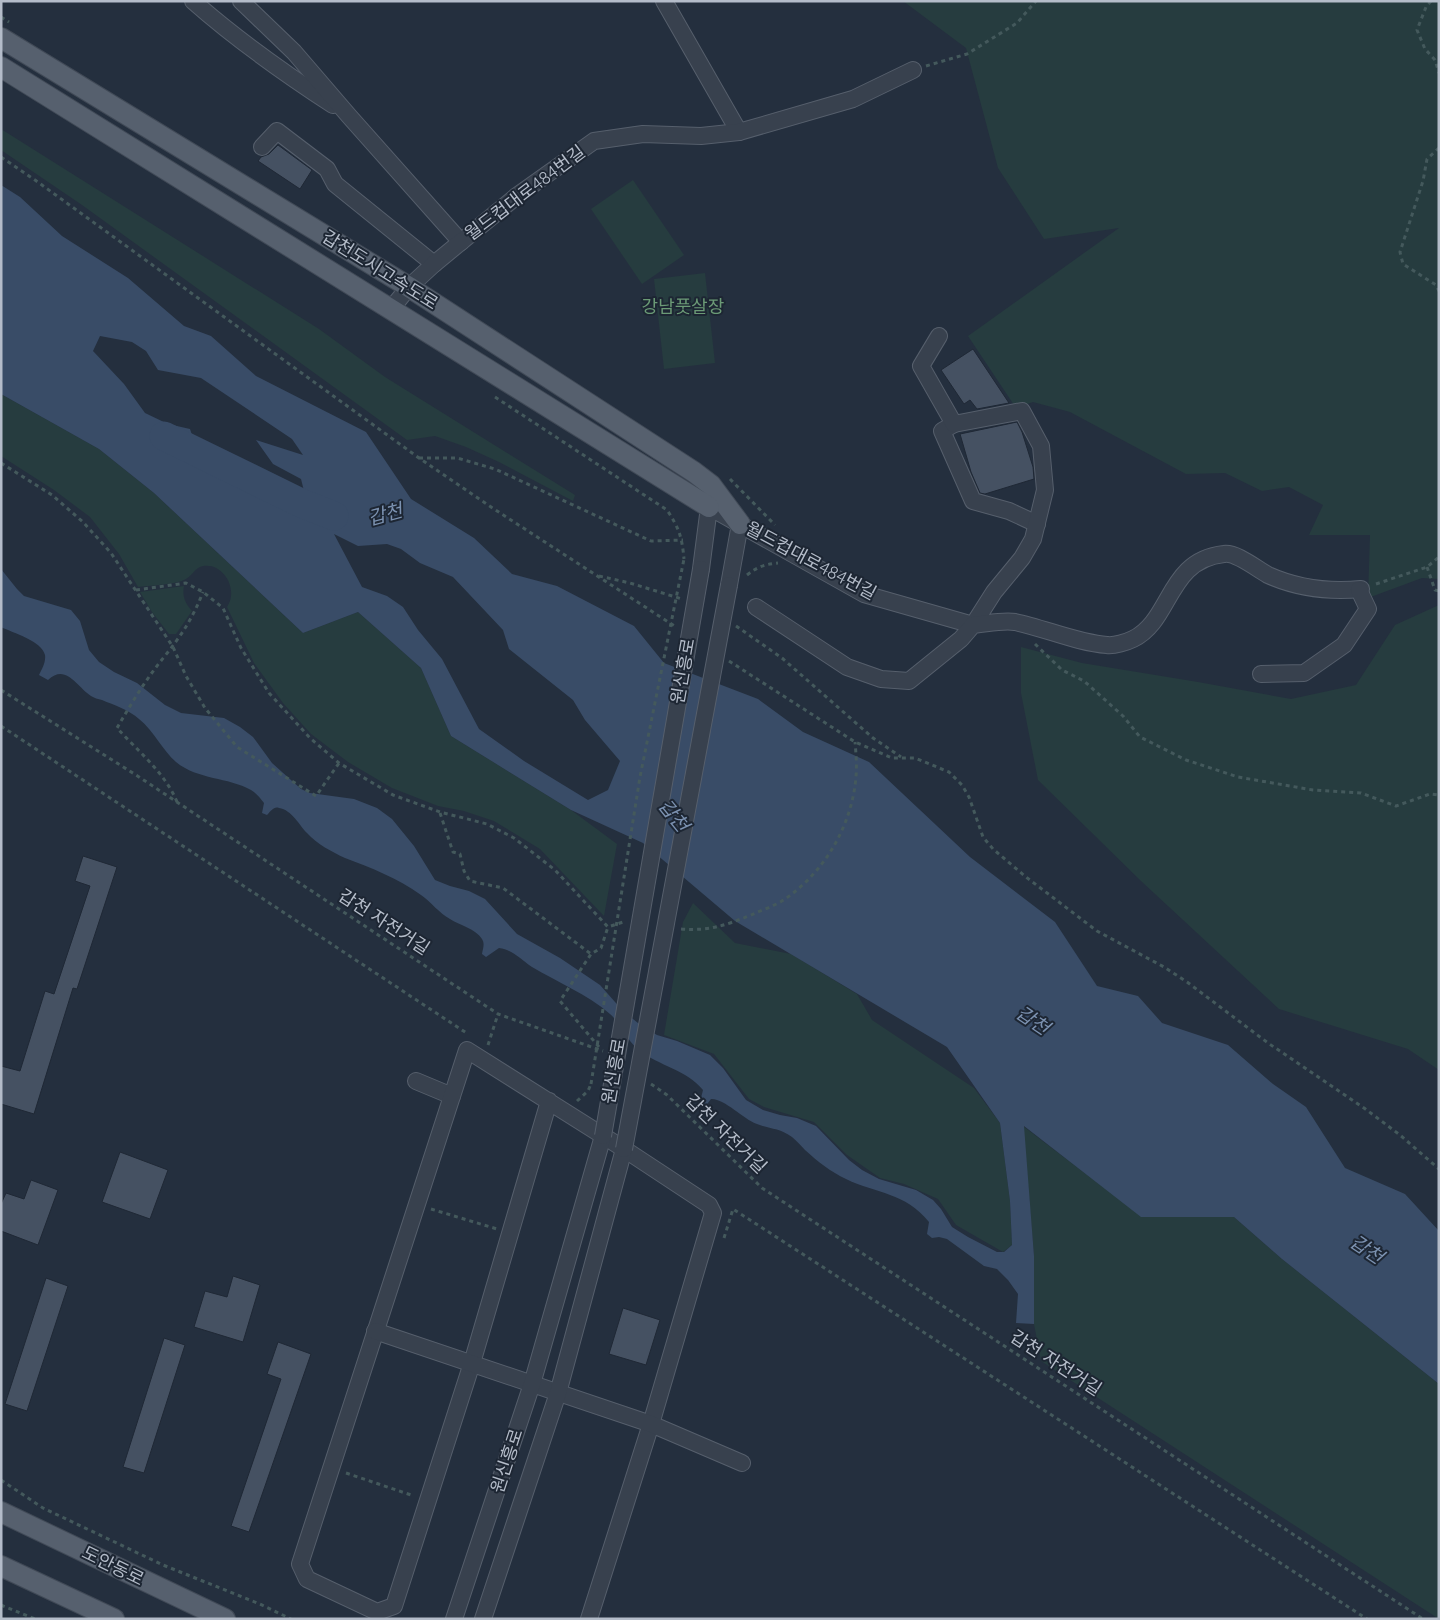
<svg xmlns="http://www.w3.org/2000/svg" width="1440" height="1620" font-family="Quicksand,'Noto Sans KR',sans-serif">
<rect width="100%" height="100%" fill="#242f3e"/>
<g fill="#263c3f">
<polygon points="903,1 1439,1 1439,579 1422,578 1368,598 1370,535 1309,535 1323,505 1289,487 1262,491 1225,473 1186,474 1070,412 1033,402 1016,408 968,336 1119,228 1044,239 998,168 966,48"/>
<polygon points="1,129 319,329 385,377 575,495 573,501 499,462 466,447 435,436 407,440 82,205 1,150"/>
<polygon points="633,180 684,255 642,284 591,209"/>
<polygon points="705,273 715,363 664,369 654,279"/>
<path d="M1 394 99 449 154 493 303 633 358 612 421 668 451 736 571 810 617 844 604 916 540 849 494 821 464 811 438 806 392 788 348 762 311 734 283 703 254 663 227 607C229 603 231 600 231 596 233 580 219 563 203 566 194 568 192 577 184 580 176 584 148 586 138 587L119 554 90 517 54 490 1 456Z"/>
<path d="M184 586C182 596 185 603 192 611L176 634H169L152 612 140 592Z"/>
<polygon points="1439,605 1439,1070 1408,1049 1279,1009 1141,881 1038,780 1021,693 1021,647 1082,663 1198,682 1291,699 1356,685 1395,625"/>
<polygon points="693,903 735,943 791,954 857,994 872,1020 974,1088 1000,1123 1010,1201 1012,1245 1003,1252 956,1225 938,1199 904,1184 880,1178 847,1155 814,1122 764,1107 749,1099 714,1054 664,1035 683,922"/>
<polygon points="1023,1126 1141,1216 1234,1217 1282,1259 1439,1384 1439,1619 1041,1361 1034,1324 1034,1256"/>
</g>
<path fill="#394c67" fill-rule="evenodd" d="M1 185 20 197 62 236 128 278 184 326 211 336 256 376 366 432 411 499 474 538 512 574 557 586 634 626 664 663 758 699 803 732 869 762 970 857 1055 922 1097 986 1138 996 1162 1023 1228 1045 1273 1084 1306 1107 1345 1168 1405 1194 1439 1231V1384L1282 1259 1234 1217H1141L1024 1126 1034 1256V1324L1016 1323 1018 1294 1008 1280 997 1269 984 1266 947 1239 939 1237 932 1238 927 1234 929 1222C905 1192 877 1194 846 1179 831 1172 817 1161 805 1150 801 1146 797 1141 792 1137 780 1128 769 1129 757 1124 743 1119 724 1098 711 1099L704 1108 699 1106 703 1090C687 1070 659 1066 639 1050 625 1039 622 1024 610 1014 587 994 557 982 532 967 520 959 513 950 499 948L486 957 482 954C483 948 485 944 482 939 476 929 459 925 450 919 439 913 431 902 421 895 398 878 371 868 345 858 332 852 317 844 307 833 299 825 292 810 279 808 274 806 271 811 267 815L262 813 264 803C260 798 256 793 251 790 228 777 198 780 176 762 163 751 154 731 139 719 129 710 114 705 102 700 98 699 94 698 91 696 77 687 66 663 48 680L39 675C42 669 46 662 45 655 42 641 13 633 1 627V569L17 589 24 596 71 610 80 621 89 650 99 662 114 672 137 683 165 705 181 713 224 718 240 727 253 737 272 763 301 789 310 793 354 799 377 808 392 819 414 846 435 880 450 886 469 891 485 899 517 934 560 958 600 985 623 1011 643 1027 657 1035 677 1041 710 1055 723 1068 746 1100 763 1110 780 1115 797 1118 816 1126 849 1160 862 1170 879 1179 916 1190 933 1200 941 1209 952 1227 968 1237 997 1252H1004L1012 1245 1010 1201 1000 1123 947 1047 735 921 643 843 571 810 451 736 421 668 358 612 303 633 154 493 99 449 1 394ZM100 336 132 342 146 351 158 370 201 378 292 439 303 455 256 440 273 464 301 479 306 499 278 507 258 490 233 482 202 465 190 429 168 424 145 413 124 384 93 351ZM334 534 358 546 387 544 401 549 420 563 453 577 503 630 509 649 573 700 585 720 620 761 608 790 588 800 524 761 479 729 442 659 418 630 403 607 387 596 362 587Z"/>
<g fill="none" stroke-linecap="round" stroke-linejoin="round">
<polyline stroke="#394c67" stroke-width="29" points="164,436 301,503 334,516"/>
</g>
<g fill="#455162" stroke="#1f2835">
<polygon points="278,145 312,170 300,189 258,161 261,157 269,154"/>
<polygon points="973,349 1009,403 977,409 970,400 964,404 941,370"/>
<polygon points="1017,422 1022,432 1033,467 1034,479 985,494 980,493 971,472 960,434"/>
<polygon points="83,856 117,867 77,989 73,988 34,1114 1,1104 1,1066 20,1071 45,991 54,994 90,886 75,881"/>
<polygon points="120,1152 168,1170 150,1219 102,1202"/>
<polygon points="31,1180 58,1190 38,1245 1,1231 1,1204 6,1193 24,1199"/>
<polygon points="233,1276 260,1285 243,1342 194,1327 205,1291 227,1297"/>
<polygon points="46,1278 68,1286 27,1411 5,1404"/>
<polygon points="623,1308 660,1320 646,1365 609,1354"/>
<polygon points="164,1338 185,1345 144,1473 123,1467"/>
<polygon points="278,1342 311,1354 249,1532 231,1526 281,1379 267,1374"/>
</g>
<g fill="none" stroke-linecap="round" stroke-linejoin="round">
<g stroke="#565f6c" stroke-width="18">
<g id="minor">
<path d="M193 1C237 40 284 73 333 105"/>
<polyline points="241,1 294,52 349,116 461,242"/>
<polyline points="664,1 739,132"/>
<polyline points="262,147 277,131 327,169 335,184 434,264"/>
<polyline points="391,309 409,287 434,264 518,195 594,141 643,134 701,136 739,132 853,99 913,70"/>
<polyline points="954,424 942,431 973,501 1009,511 1037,524"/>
<polyline points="701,569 709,507 864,594 973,625 994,592 1022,558 1033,539 1045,490 1041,446 1022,411 954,424 921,366 939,336"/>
<polyline points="729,585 740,524"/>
<path d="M756 607 847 667 881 679 909 681 961 639 973 625C986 624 1002 620 1015 622 1044 628 1078 643 1107 645 1114 646 1127 642 1133 639 1172 620 1167 560 1224 554 1236 552 1257 569 1268 575 1297 588 1329 592 1361 589"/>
<polyline points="1261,674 1304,673 1344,645 1368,609 1359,590"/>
<polyline points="416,1081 452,1096"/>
<polyline points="549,1101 472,1363 394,1606 377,1612 307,1579 300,1564 467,1050 624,1149 709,1205 713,1213 651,1424 589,1619"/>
<polyline points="375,1331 651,1424 742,1463"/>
<polyline points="454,1619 532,1384 603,1136"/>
<polyline points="483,1619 558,1393 624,1149"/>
</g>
</g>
<g stroke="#414a57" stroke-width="22">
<g id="major">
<polyline points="1,38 409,287 694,472 711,485 740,524"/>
<polyline points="1,67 709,507"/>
<polyline points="1,1512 225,1619"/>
<polyline points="1,1566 114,1619"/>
</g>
</g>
<g stroke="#44595c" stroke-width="3" stroke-dasharray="4 4" stroke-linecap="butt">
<polyline points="1431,1 1426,7 1417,30 1425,49 1435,60 1439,73"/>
<polyline points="1,17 9,22"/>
<polyline points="926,66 967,54 1017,23 1036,1"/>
<polyline points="1439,148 1427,159 1423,181 1400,252 1403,264 1436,285 1439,291"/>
<polyline points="1,157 35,180 419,458 494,509 676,627"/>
<path d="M495 397 667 510C679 528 682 537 684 559"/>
<polyline points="419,458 457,458 495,469 651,541 683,540"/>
<polyline points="1,463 52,495 83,522 111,553 173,647 186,676 205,708 237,747 316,796 339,763"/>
<polyline points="730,479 775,525"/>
<polyline points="1427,567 1435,590 1439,591"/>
<path d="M747 575C757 567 765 564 778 563"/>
<polyline points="599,576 630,583 682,599"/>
<polyline points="1376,584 1427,567 1439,557"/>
<polyline points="136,590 186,583 203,592 223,608 241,648 269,693 310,738 339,763 393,795 440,812 487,824 514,838 555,870 608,927 626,921"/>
<polyline points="736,626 782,658 873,738 901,757"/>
<polyline points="1035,644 1062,670 1084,681 1123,716 1140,737 1186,760 1238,777 1313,790 1361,793 1396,806 1430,794 1439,795"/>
<polyline points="729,661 855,742 892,758 915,758 949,772 962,785 969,797 983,837 993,849 1026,877 1097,931 1164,967 1187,982 1268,1043 1364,1108 1400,1135 1439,1169"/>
<polyline points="1,690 136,775 498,1014 603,1051"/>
<polyline points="1,726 468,1034"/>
<path d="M177 802C166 774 137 750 117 728 131 704 146 679 164 657 181 636 193 618 203 592"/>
<polyline points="440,813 453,852 460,854 464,871 470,881 503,888 591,954"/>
<path d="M681 929C709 931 724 926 751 915 762 910 775 906 785 899 826 871 852 824 856 777 857 765 856 753 855 742"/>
<polyline points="488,1045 498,1014"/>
<polyline points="599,1047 560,1001 591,954 601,948 608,927"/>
<polyline points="651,1084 667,1095 762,1188 1423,1619"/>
<polyline points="577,1101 588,1091 591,1084"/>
<polyline points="431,1209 497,1229"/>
<polyline points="724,1238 733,1209 1367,1619"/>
<polyline points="346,1473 414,1496"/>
<polyline points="1,1480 43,1508 163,1565 262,1605 291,1619"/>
<polyline points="1,1605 35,1619"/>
</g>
<use href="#minor" stroke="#38414e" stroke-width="16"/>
<use href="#major" stroke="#56606e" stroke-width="20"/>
<g stroke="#565f6c" stroke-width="18" stroke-linecap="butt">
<g id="minor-bridge">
<polyline points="603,1136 701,569"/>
<polyline points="624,1149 729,585"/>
</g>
</g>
<polyline stroke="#44595c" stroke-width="3" stroke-dasharray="4 4" stroke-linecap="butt" points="591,1084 640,777 684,559"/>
<use href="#minor-bridge" stroke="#38414e" stroke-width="16"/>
</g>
<g text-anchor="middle" stroke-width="4" stroke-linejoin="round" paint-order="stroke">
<g font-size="18" fill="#b4bcc9" stroke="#1d2633">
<text transform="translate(525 193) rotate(-37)" y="6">월드컵대로484번길</text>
<text transform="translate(380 270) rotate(32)" y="6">갑천도시고속도로</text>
<text transform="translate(811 561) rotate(28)" y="6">월드컵대로484번길</text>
<text transform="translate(683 671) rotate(-80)" y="6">원신흥로</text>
<text transform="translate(384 922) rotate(33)" y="6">갑천 자전거길</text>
<text transform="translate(614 1071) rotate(-80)" y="6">원신흥로</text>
<text transform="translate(726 1134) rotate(44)" y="6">갑천 자전거길</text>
<text transform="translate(1056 1363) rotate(33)" y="6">갑천 자전거길</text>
<text transform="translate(507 1461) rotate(-72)" y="6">원신흥로</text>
<text transform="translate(113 1566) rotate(26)" y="6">도안동로</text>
</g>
<g font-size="18" fill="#6b9a76" stroke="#1d2633">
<text x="683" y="313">강남풋살장</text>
</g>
<g font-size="19" font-style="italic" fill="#7c92b1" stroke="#1d2633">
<text transform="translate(385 514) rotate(-15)" y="7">갑천</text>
<text transform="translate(674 815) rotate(51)" y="7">갑천</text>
<text transform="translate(1033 1020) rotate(34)" y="7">갑천</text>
<text transform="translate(1367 1249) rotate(34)" y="7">갑천</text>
</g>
</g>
<rect width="1440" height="1620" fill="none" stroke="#b4bcc9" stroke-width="5"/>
</svg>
